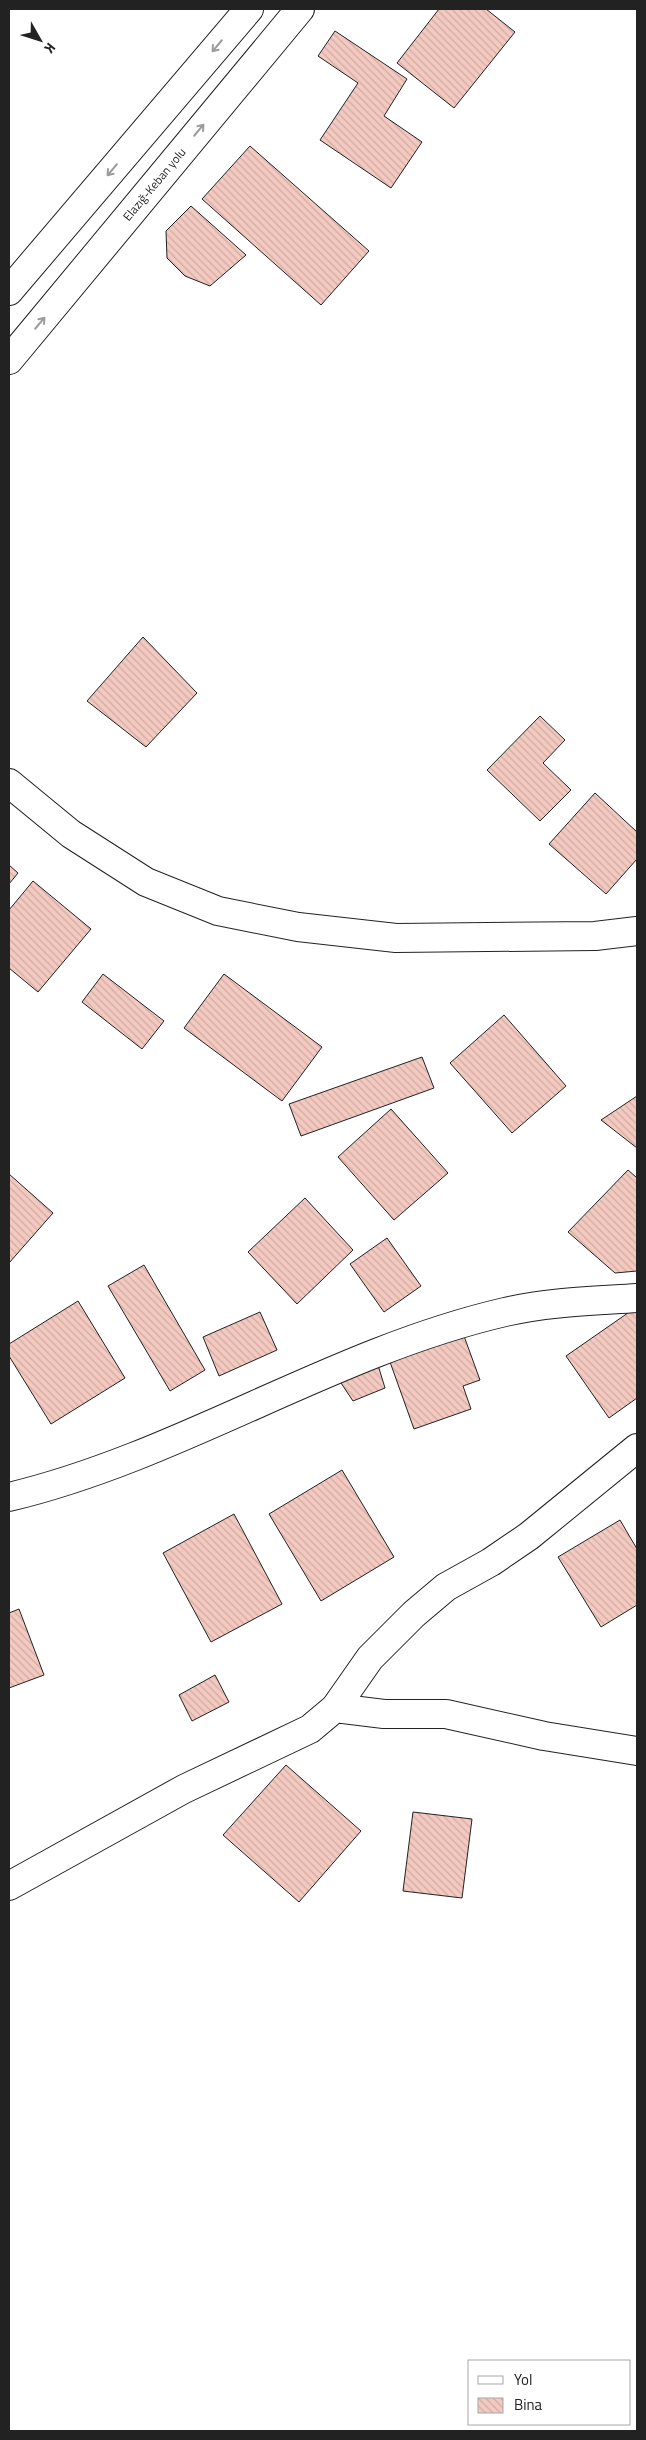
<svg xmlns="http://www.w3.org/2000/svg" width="646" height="2440" font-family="'Titillium Web',sans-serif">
<defs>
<pattern id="building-back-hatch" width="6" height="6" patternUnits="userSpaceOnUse" patternTransform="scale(1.25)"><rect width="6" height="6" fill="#f3c9c0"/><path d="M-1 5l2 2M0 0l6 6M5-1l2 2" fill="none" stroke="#d0aca5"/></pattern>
</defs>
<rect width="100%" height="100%" fill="#fff"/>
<g fill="url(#building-back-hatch)" stroke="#222">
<polygon points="439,9 486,9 515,32 454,108 397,63"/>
<polygon points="335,31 407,79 384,116 422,142 391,188 320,140 358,83 318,56"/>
<polygon points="250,146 369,251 321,305 202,199"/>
<polygon points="191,206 246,255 210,286 185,276 167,258 166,231"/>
<polygon points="143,637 197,693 146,747 87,701"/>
<polygon points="540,716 565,740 543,763 571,790 540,821 487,770"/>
<polygon points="595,793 637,832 637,859 606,894 549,844"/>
<polygon points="9,865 18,873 9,884"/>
<polygon points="33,881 91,929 38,992 9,968 9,910"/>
<polygon points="103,974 164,1021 142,1049 82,1002"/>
<polygon points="224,974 322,1047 282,1101 184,1028"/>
<polygon points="504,1015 566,1086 512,1133 450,1063"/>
<polygon points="422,1057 434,1088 301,1136 289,1104"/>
<polygon points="637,1096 637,1148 601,1120"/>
<polygon points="391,1109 448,1173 394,1220 338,1157"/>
<polygon points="628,1170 637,1178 637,1271 615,1273 568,1232"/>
<polygon points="9,1174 53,1213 9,1263"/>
<polygon points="305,1198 353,1250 297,1304 248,1252"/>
<polygon points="387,1238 421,1286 384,1312 350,1264"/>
<polygon points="144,1265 205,1370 170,1391 108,1286"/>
<polygon points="78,1301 125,1378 51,1424 9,1356 9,1344"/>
<polygon points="635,1308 637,1312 637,1398 609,1418 566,1356"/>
<polygon points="260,1312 277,1350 219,1376 203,1337"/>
<polygon points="464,1336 480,1380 463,1386 471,1409 414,1429 390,1362"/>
<polygon points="378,1365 385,1388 353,1401 339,1380"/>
<polygon points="342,1470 394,1557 321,1601 269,1514"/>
<polygon points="234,1514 282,1604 211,1642 163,1553"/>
<polygon points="620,1520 637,1549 637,1605 601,1627 558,1557"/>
<polygon points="19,1609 44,1675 9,1688 9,1613"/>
<polygon points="215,1675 229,1702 192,1721 179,1695"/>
<polygon points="286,1765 361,1831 299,1902 223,1835"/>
<polygon points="413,1812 472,1819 462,1898 403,1891"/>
</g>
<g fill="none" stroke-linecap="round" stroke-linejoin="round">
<g stroke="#222" stroke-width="30">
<g id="minor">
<polyline points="9,783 71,834 146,882 218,911 298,927 396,938 595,936 637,931"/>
<path d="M9 1497C181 1456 332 1352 505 1312 548 1302 593 1301 637 1298"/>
<polyline points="335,1708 370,1658 414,1614 446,1587 491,1562 529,1536 637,1448"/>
</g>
</g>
<g stroke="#222" stroke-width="30">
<polyline id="tertiary" points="9,1886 184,1789 310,1729 335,1708 384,1714 446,1714 544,1736 637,1751"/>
</g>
<g stroke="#222" stroke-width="30">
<g id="trunk">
<polyline points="9,291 249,9"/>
<path id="s1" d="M9 360 300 9"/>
</g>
</g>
<use href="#minor" stroke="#fff" stroke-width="28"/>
<use href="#tertiary" stroke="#fff" stroke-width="28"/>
<use href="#trunk" stroke="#fff" stroke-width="28"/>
</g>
<defs><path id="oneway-shaft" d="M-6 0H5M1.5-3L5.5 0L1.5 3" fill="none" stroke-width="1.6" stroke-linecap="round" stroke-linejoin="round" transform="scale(1.25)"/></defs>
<g stroke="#9c9c9c">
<use href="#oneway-shaft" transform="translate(217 46) rotate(130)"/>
<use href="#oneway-shaft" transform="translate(199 130) rotate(-50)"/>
<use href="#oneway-shaft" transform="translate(112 170) rotate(130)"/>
<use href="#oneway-shaft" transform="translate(40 323) rotate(-50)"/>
</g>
<g text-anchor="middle" stroke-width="4" stroke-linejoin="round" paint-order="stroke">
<g font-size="12" fill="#222" stroke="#fff">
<text dy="4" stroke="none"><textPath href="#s1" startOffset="228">Elazığ-Keban yolu</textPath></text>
</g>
</g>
<rect width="646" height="2440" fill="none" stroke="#222222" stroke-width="20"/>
<rect x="468" y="2360" width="162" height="65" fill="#ffffff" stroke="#a7a7a7"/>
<rect x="478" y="2376" width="25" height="8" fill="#ffffff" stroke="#a7a7a7"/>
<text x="514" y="2385" font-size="15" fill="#222222">Yol</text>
<rect x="478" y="2398" width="25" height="15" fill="url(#building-back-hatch)" stroke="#a7a7a7"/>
<text x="514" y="2410" font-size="15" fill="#222222">Bina</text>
<g transform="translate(40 40) rotate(129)" stroke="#ffffff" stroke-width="4" paint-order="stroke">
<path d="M0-4L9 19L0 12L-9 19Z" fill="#222222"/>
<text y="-8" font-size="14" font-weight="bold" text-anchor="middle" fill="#222222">K</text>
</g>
</svg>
